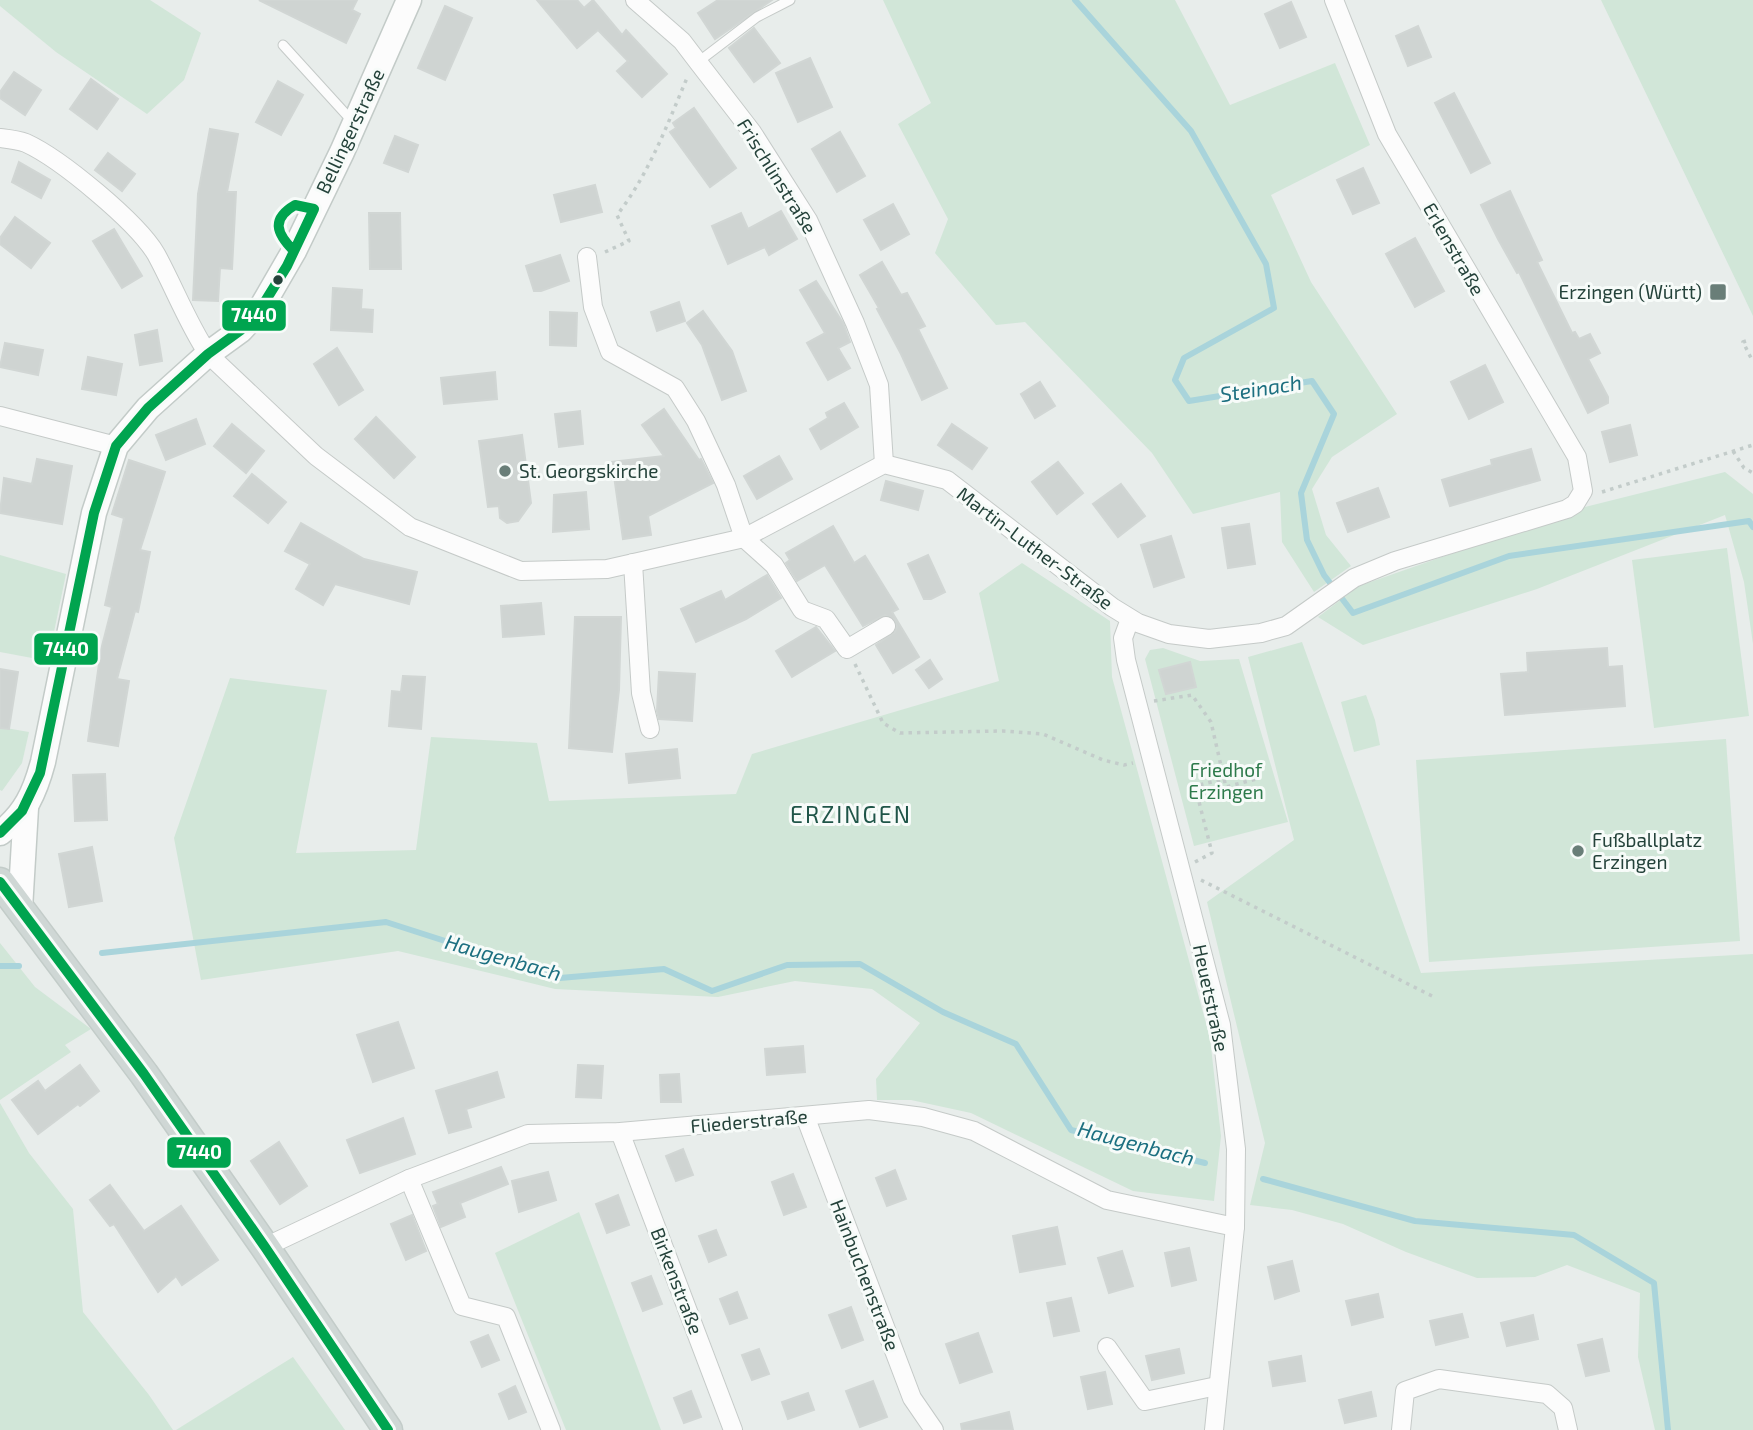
<svg xmlns="http://www.w3.org/2000/svg" width="1753" height="1430" font-family="'Exo 2',sans-serif">
<rect width="100%" height="100%" fill="#e8edeb"/>
<g fill="#d1e6d8">
<polygon points="0,0 150,0 201,33 184,80 147,114 56,52 0,6"/>
<polygon points="883,0 1175,0 1230,105 1335,63 1370,145 1271,195 1311,282 1397,414 1332,457 1312,489 1326,535 1351,566 1314,592 1282,542 1280,492 1193,514 1152,453 1025,322 996,325 935,253 948,219 898,124 931,103"/>
<polygon points="1601,0 1753,0 1753,316 1744,297"/>
<polygon points="1725,472 1753,494 1753,644 1744,582 1725,515 1537,589 1363,645 1318,617 1359,586 1585,507"/>
<polygon points="1727,548 1749,716 1654,728 1632,560"/>
<polygon points="0,555 66,574 48,661 0,652"/>
<polygon points="1022,563 1110,621 1112,677 1210,1038 1221,1136 1214,1201 1133,1191 971,1113 911,1100 877,1100 876,1079 920,1023 872,989 795,981 718,997 555,989 398,951 201,980 174,838 230,678 327,690 296,853 416,850 431,737 537,743 549,801 736,794 752,754 999,681 979,593"/>
<polygon points="1302,642 1421,973 1753,954 1753,1430 1655,1430 1638,1357 1640,1293 1567,1265 1535,1277 1477,1278 1406,1252 1343,1224 1292,1210 1250,1205 1265,1143 1207,902 1294,840 1248,657"/>
<polygon points="1163,648 1200,661 1239,659 1288,822 1194,846 1145,659 1150,650"/>
<polygon points="1366,695 1375,720 1380,745 1354,752 1341,702"/>
<polygon points="0,727 29,732 22,763 2,791 0,790"/>
<polygon points="1726,739 1740,941 1429,962 1416,760"/>
<polygon points="0,943 35,987 91,1029 65,1045 71,1052 0,1100"/>
<polygon points="0,1103 29,1153 73,1209 83,1312 149,1395 173,1430 0,1430"/>
<polygon points="579,1212 661,1430 566,1430 495,1253"/>
<polygon points="293,1357 345,1430 176,1430"/>
</g>
<g fill="none" stroke-linecap="round" stroke-linejoin="round">
<g stroke="#a9d4db" stroke-width="6">
<polyline points="1075,0 1191,131 1266,264 1274,308 1184,358 1175,380 1189,401 1312,381 1334,414 1301,493 1307,540 1324,575 1353,613 1509,556 1749,521 1753,527"/>
<polyline points="102,953 386,922 560,978 664,969 712,991 787,965 860,964 943,1012 1016,1044 1071,1130 1205,1163"/>
<polyline points="0,966 19,966"/>
<polyline points="1263,1179 1415,1221 1574,1235 1654,1283 1668,1430"/>
</g>
</g>
<g fill="#cfd4d2" stroke="#d1d6d4" stroke-width="2">
<polygon points="259,0 357,0 352,10 360,14 346,43"/>
<polygon points="537,0 577,0 584,8 593,0 622,35 626,30 667,74 642,97 617,71 628,61 598,30 577,48"/>
<polygon points="718,0 772,0 715,39 698,13"/>
<polygon points="1291,2 1306,37 1280,48 1265,14"/>
<polygon points="445,6 472,18 445,80 418,68"/>
<polygon points="1418,26 1431,57 1408,66 1396,36"/>
<polygon points="754,28 780,63 754,82 729,48"/>
<polygon points="810,58 832,107 798,122 776,73"/>
<polygon points="14,72 41,90 25,115 0,98 0,92"/>
<polygon points="91,79 118,99 97,129 70,109"/>
<polygon points="278,81 303,95 281,135 256,122"/>
<polygon points="1454,93 1490,163 1471,173 1435,103"/>
<polygon points="694,108 736,168 710,187 670,132 676,128 673,123"/>
<polygon points="210,129 238,134 227,192 236,192 232,269 220,268 218,301 193,300 198,194"/>
<polygon points="840,132 865,176 837,192 812,149"/>
<polygon points="395,136 418,145 408,172 384,163"/>
<polygon points="108,153 135,174 122,191 95,170"/>
<polygon points="19,162 50,180 41,198 12,182"/>
<polygon points="1363,168 1379,203 1353,214 1337,180"/>
<polygon points="595,185 602,212 561,222 554,195"/>
<polygon points="1510,191 1542,260 1537,262 1572,333 1575,332 1579,339 1590,334 1600,353 1588,359 1608,397 1608,403 1588,413 1519,272 1517,273 1498,239 1481,205"/>
<polygon points="893,204 909,234 881,250 864,220"/>
<polygon points="781,211 797,239 769,255 765,247 728,264 712,226 741,213 748,229"/>
<polygon points="369,213 400,213 401,269 370,269"/>
<polygon points="15,217 50,243 31,268 0,244 0,238"/>
<polygon points="114,229 142,276 122,288 93,241"/>
<polygon points="1415,238 1444,291 1415,307 1386,254"/>
<polygon points="560,255 569,281 541,291 534,291 526,266"/>
<polygon points="882,262 901,295 907,293 925,326 918,329 947,388 922,400 901,354 877,309 879,308 860,275"/>
<polygon points="816,281 843,323 850,342 838,348 850,368 828,380 807,343 825,333 800,290"/>
<polygon points="333,288 362,290 361,309 373,310 372,332 331,330"/>
<polygon points="679,302 685,321 657,331 651,312"/>
<polygon points="703,311 732,351 746,391 722,400 702,345 687,323"/>
<polygon points="550,312 577,313 576,346 550,345"/>
<polygon points="157,330 162,361 140,365 135,335"/>
<polygon points="5,343 43,350 38,375 0,367"/>
<polygon points="337,348 363,390 339,405 314,364"/>
<polygon points="88,357 122,364 116,395 82,389"/>
<polygon points="1485,365 1503,402 1469,419 1451,382"/>
<polygon points="495,372 497,399 444,404 441,378"/>
<polygon points="1040,382 1055,406 1035,418 1021,394"/>
<polygon points="844,403 858,427 821,449 810,429 828,418 826,413"/>
<polygon points="664,409 699,460 701,459 713,483 648,516 651,535 623,539 612,462 664,456 642,425"/>
<polygon points="580,411 583,444 559,447 555,414"/>
<polygon points="376,417 415,457 394,478 355,439"/>
<polygon points="196,419 205,444 166,460 156,435"/>
<polygon points="232,424 264,451 246,473 214,446"/>
<polygon points="952,424 987,448 972,469 938,445"/>
<polygon points="1630,425 1637,455 1610,462 1602,432"/>
<polygon points="522,435 531,503 518,521 507,523 500,518 499,506 488,507 479,441"/>
<polygon points="1531,449 1540,480 1450,506 1442,480 1492,465 1491,460"/>
<polygon points="779,456 792,479 757,499 744,476"/>
<polygon points="37,459 72,466 62,524 0,513 4,478 32,484"/>
<polygon points="129,460 165,472 140,550 150,552 138,612 135,611 117,679 129,681 118,746 88,741 101,650 112,607 105,605 124,518 112,514"/>
<polygon points="1058,462 1083,493 1057,514 1032,482"/>
<polygon points="252,474 286,502 268,523 234,496"/>
<polygon points="886,481 923,491 918,510 881,500"/>
<polygon points="1121,484 1145,516 1118,537 1093,504"/>
<polygon points="1378,488 1389,517 1348,532 1337,503"/>
<polygon points="586,492 589,529 553,532 554,495"/>
<polygon points="301,523 364,559 417,572 409,604 335,584 323,605 296,589 310,564 285,551"/>
<polygon points="1249,524 1255,564 1228,568 1222,528"/>
<polygon points="833,526 854,563 865,556 898,609 892,612 919,657 893,673 876,645 895,632 897,627 895,620 885,615 863,626 825,565 797,581 786,563 790,560 786,553"/>
<polygon points="1171,536 1184,577 1154,587 1141,545"/>
<polygon points="928,555 945,592 931,599 924,599 908,564"/>
<polygon points="767,575 781,598 746,619 696,642 681,609 721,591 725,600"/>
<polygon points="541,603 544,634 503,637 501,606"/>
<polygon points="575,617 621,617 619,690 612,752 569,748"/>
<polygon points="816,627 835,651 792,677 776,651"/>
<polygon points="1607,648 1608,667 1622,666 1625,706 1505,715 1501,674 1528,672 1527,653"/>
<polygon points="930,660 942,679 929,688 916,670"/>
<polygon points="1190,662 1196,687 1166,694 1159,670"/>
<polygon points="0,669 18,672 9,729 0,728"/>
<polygon points="659,672 695,674 692,721 659,719 657,711"/>
<polygon points="403,676 425,677 421,729 389,726 392,691 401,692"/>
<polygon points="677,749 680,778 629,783 626,754"/>
<polygon points="105,774 107,820 75,821 73,775"/>
<polygon points="92,847 102,901 69,907 59,854"/>
<polygon points="398,1022 414,1068 373,1082 357,1035"/>
<polygon points="803,1046 805,1072 767,1075 765,1049"/>
<polygon points="80,1065 99,1091 80,1106 78,1104 38,1134 12,1100 38,1081 45,1091"/>
<polygon points="578,1065 603,1066 601,1098 576,1097"/>
<polygon points="497,1072 504,1097 466,1109 471,1127 449,1133 436,1091"/>
<polygon points="679,1074 681,1102 661,1102 660,1075"/>
<polygon points="403,1118 415,1154 360,1173 347,1140"/>
<polygon points="279,1142 307,1186 280,1204 251,1161"/>
<polygon points="683,1149 693,1175 676,1181 666,1156"/>
<polygon points="501,1167 508,1184 460,1203 465,1217 441,1227 433,1206 438,1204 433,1192"/>
<polygon points="895,1170 906,1199 887,1206 876,1178"/>
<polygon points="548,1172 556,1200 519,1212 512,1181"/>
<polygon points="793,1174 806,1207 784,1215 772,1182"/>
<polygon points="110,1185 144,1231 181,1206 218,1260 182,1285 176,1276 158,1292 114,1224 110,1226 90,1200"/>
<polygon points="618,1195 629,1225 607,1233 596,1204"/>
<polygon points="412,1215 426,1251 406,1260 391,1224"/>
<polygon points="1057,1227 1065,1264 1020,1272 1013,1236"/>
<polygon points="716,1230 726,1255 709,1262 699,1236"/>
<polygon points="1189,1248 1196,1280 1172,1286 1165,1253"/>
<polygon points="1122,1251 1133,1286 1109,1293 1098,1258"/>
<polygon points="1292,1261 1299,1291 1275,1299 1268,1267"/>
<polygon points="651,1276 662,1304 643,1311 632,1283"/>
<polygon points="737,1292 747,1318 730,1324 720,1299"/>
<polygon points="1378,1294 1383,1317 1352,1325 1346,1301"/>
<polygon points="1071,1298 1079,1331 1054,1336 1047,1303"/>
<polygon points="851,1307 863,1340 842,1348 829,1315"/>
<polygon points="1462,1314 1468,1337 1436,1345 1430,1321"/>
<polygon points="1533,1315 1538,1339 1507,1346 1501,1323"/>
<polygon points="978,1333 992,1372 960,1383 946,1344"/>
<polygon points="488,1335 499,1360 482,1367 471,1342"/>
<polygon points="1602,1339 1609,1371 1586,1376 1578,1345"/>
<polygon points="759,1349 769,1374 752,1380 742,1355"/>
<polygon points="1179,1349 1184,1373 1152,1380 1146,1356"/>
<polygon points="1301,1356 1305,1381 1273,1386 1269,1362"/>
<polygon points="1105,1372 1112,1404 1088,1409 1081,1377"/>
<polygon points="873,1381 887,1417 860,1427 846,1391"/>
<polygon points="515,1386 526,1412 509,1419 499,1394"/>
<polygon points="691,1391 701,1417 684,1423 674,1398"/>
<polygon points="1371,1392 1376,1416 1345,1423 1339,1400"/>
<polygon points="808,1393 814,1410 788,1419 782,1402"/>
<polygon points="1009,1412 1013,1430 962,1430 961,1424"/>
</g>
<g fill="none" stroke-linecap="round" stroke-linejoin="round">
<g stroke="#c5cac8" stroke-width="11">
<g id="lane">
<polyline points="283,45 353,122"/>
<polyline points="698,62 757,17 790,0"/>
<polyline points="292,248 282,239 278,222 283,212 295,205 313,208"/>
</g>
</g>
<g stroke="#c5cac8" stroke-width="20">
<g id="street">
<polyline points="635,0 682,41 698,62 752,132 808,220 855,323 879,385 884,464"/>
<path d="M0 138C8 139 18 140 26 143 61 159 137 222 156 254 174 287 187 322 208 354L316 456 410 527 521 571 607 569 744 538 884 464 947 480 1112 607 1138 623 1169 634 1209 639 1261 633 1286 626 1354 578 1395 561 1567 509 1575 504 1583 491 1577 457 1387 134 1334 0"/>
<polyline points="587,257 593,307 610,352 675,388 696,421 726,485 744,538 774,565 802,610 826,619 847,649 886,626"/>
<polyline points="0,416 116,446"/>
<polyline points="633,563 641,693 650,729"/>
<polyline points="1130,619 1123,638 1126,660 1221,1025 1236,1149 1235,1227 1214,1430"/>
<polyline points="805,1116 912,1398 934,1430"/>
<polyline points="620,1132 733,1430"/>
<polyline points="409,1179 462,1306 506,1317 551,1430"/>
<polyline points="265,1247 409,1179 528,1134 620,1132 869,1110 923,1117 974,1131 1107,1200 1235,1227"/>
<polyline points="1107,1347 1145,1401 1217,1386"/>
<polyline points="1401,1430 1405,1391 1439,1379 1547,1394 1563,1408 1568,1430"/>
</g>
</g>
<g stroke="#c3cbc8" stroke-width="27">
<g id="secondary">
<path d="M0 833C25 815 35 792 43 762L94 513 116 446 148 408 208 354 241 330 261 308 294 251 342 152 409 0"/>
<polyline points="20,909 26,808"/>
</g>
</g>
<g stroke="#c3ccc9" stroke-width="31">
<polyline id="primary" points="0,882 144,1074 265,1247 388,1430"/>
</g>
<g stroke="#c3ccca" stroke-width="3.5" stroke-dasharray="3.5 5" stroke-linecap="butt">
<path d="M605 252 629 241 617 215C649 174 667 125 687 78"/>
<polyline points="1746,341 1743,342 1753,362"/>
<polyline points="1733,451 1744,468 1753,473"/>
<polyline points="1602,492 1753,445"/>
<polyline points="855,664 883,723 900,733 1003,731 1043,734 1103,760 1124,765 1133,763"/>
<polyline points="1154,701 1192,695 1211,722 1224,779"/>
<polyline points="1195,862 1212,853 1195,786 1224,779 1226,787 1260,778"/>
<polyline points="1201,880 1432,996"/>
</g>
<use href="#lane" stroke="#fcfcfc" stroke-width="9"/>
<use href="#street" stroke="#fcfcfc" stroke-width="18"/>
<use href="#secondary" stroke="#fcfcfc" stroke-width="24"/>
<use href="#primary" stroke="#cfd7d5" stroke-width="28"/>
<g stroke="#f7fbf9" stroke-width="16">
<g id="bus-1">
<path d="M0 833 22 811 40 773 94 513 116 446 148 408 208 354 241 330 261 308 287 266 314 209 295 205C271 219 276 233 294 251"/>
<polyline points="0,882 144,1074 265,1247 388,1430"/>
</g>
</g>
<use href="#bus-1" stroke="#00a44f" stroke-width="10"/>
</g>
<circle fill="#24423a" stroke="#f7fbf9" stroke-width="2.5" cx="278" cy="280" r="6"/>
<g fill="#697e78" stroke="#f7fbf9" stroke-width="2.5">
<rect x="1709" y="283" width="18" height="18" rx="3.5"/>
<circle cx="505" cy="471" r="7"/>
<circle cx="1578" cy="851" r="7"/>
</g>
<g text-anchor="middle" stroke-width="6" stroke-linejoin="round" paint-order="stroke">
<g font-size="19" fill="#24423a" stroke="#f7fbf9">
<text transform="translate(350 131) rotate(-65)" y="7">Bellingerstraße</text>
<text transform="translate(777 176) rotate(58)" y="7">Frischlinstraße</text>
<text transform="translate(1454 249) rotate(60)" y="7">Erlenstraße</text>
<text transform="translate(1035 548) rotate(37)" y="7">Martin-Luther-Straße</text>
<text transform="translate(1211 998) rotate(78)" y="7">Heuetstraße</text>
<text transform="translate(749 1121) rotate(-5)" y="7">Fliederstraße</text>
<text transform="translate(865 1275) rotate(69)" y="7">Hainbuchenstraße</text>
<text transform="translate(677 1281) rotate(69)" y="7">Birkenstraße</text>
</g>
<g font-size="19" fill="#24423a" stroke="#f7fbf9" text-anchor="start">
<text x="1702" y="299" text-anchor="end">Erzingen (Württ)</text>
<text x="519" y="478">St. Georgskirche</text>
<text x="1592" y="847">Fußballplatz<tspan x="1592" dy="22">Erzingen</tspan></text>
</g>
<g font-size="19" fill="#2d7a4b" stroke="#f7fbf9">
<text x="1226" y="777">Friedhof<tspan x="1226" dy="22">Erzingen</tspan></text>
</g>
<g font-size="21" font-style="italic" fill="#1c6f80" stroke="#f7fbf9">
<text transform="translate(1261 389) rotate(-9)" y="7">Steinach</text>
<text transform="translate(503 958) rotate(16)" y="7">Haugenbach</text>
<text transform="translate(1136 1144) rotate(15)" y="7">Haugenbach</text>
</g>
<g font-size="23" letter-spacing="2" fill="#1f5548" stroke="#f7fbf9">
<text x="851" y="823">ERZINGEN</text>
</g>
</g>
<g stroke="#f7fbf9" stroke-width="2.5">
<rect x="221" y="299" width="66" height="33" rx="7" fill="#00a44f"/>
<rect x="33" y="632" width="66" height="34" rx="7" fill="#00a44f"/>
<rect x="166" y="1136" width="66" height="33" rx="7" fill="#00a44f"/>
</g>
<g font-size="19" text-anchor="middle" font-weight="bold" fill="#fff">
<text x="254" y="322">7440</text>
<text x="66" y="656">7440</text>
<text x="199" y="1159">7440</text>
</g>
</svg>
